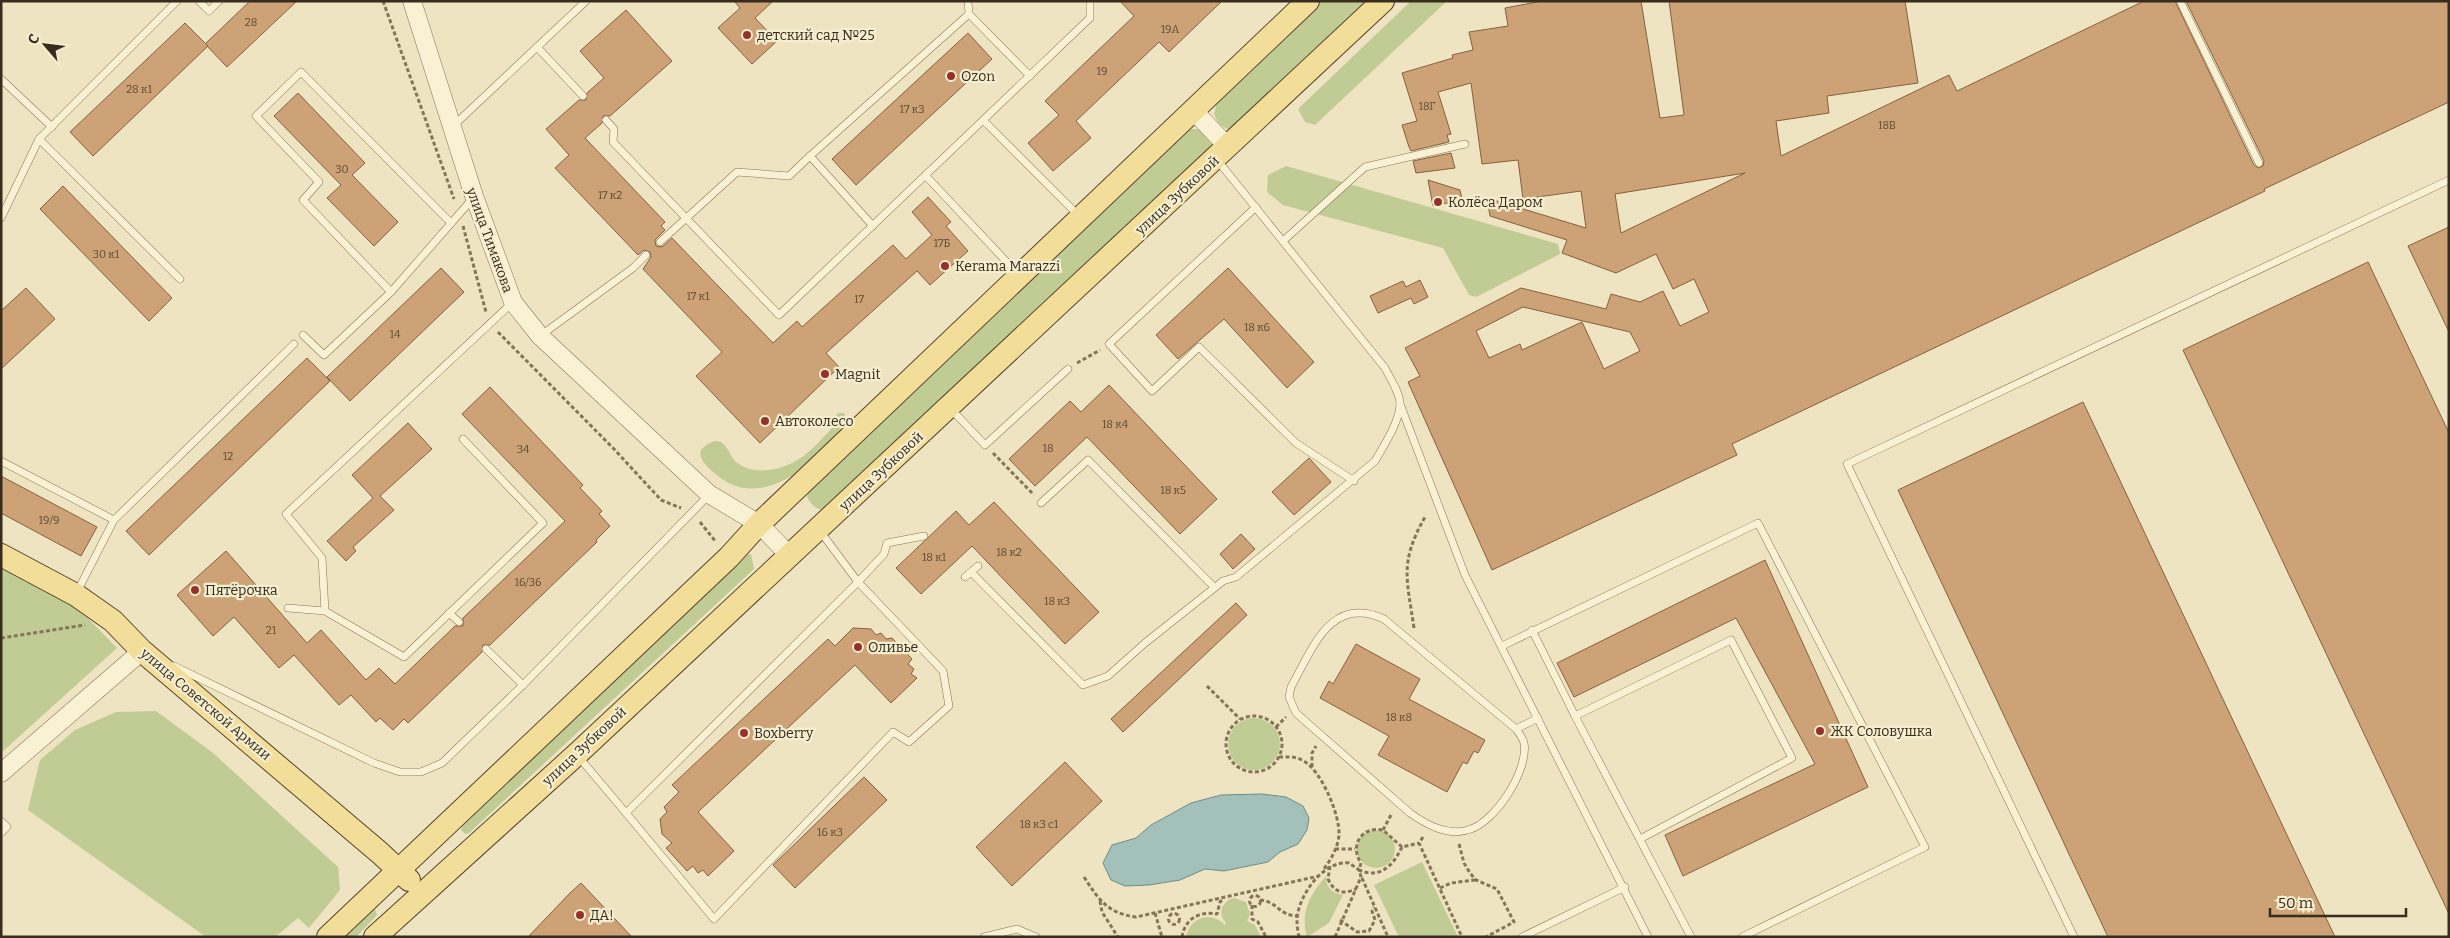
<svg xmlns="http://www.w3.org/2000/svg" width="2450" height="938" font-family="Bitter,serif">
<rect width="100%" height="100%" fill="#eee4c1"/>
<g fill="#c1cc95">
<polygon points="1322,1 1373,1 1229,130 1219,124 1214,114 1217,102"/>
<polygon points="1411,1 1447,1 1315,125 1305,122 1298,109"/>
<path d="M1189 129H1198L1212 144 1211 152 828 511C817 510 812 506 807 497L809 489Z"/>
<polygon points="1286,166 1558,244 1560,254 1476,297 1469,295 1443,248 1283,205 1267,192 1268,175"/>
<path d="M838 413H844L847 423C825 454 777 500 736 486 725 483 687 457 705 446 708 444 711 442 715 441 726 440 729 454 735 461 752 477 782 470 799 459 812 451 824 436 835 425L832 421Z"/>
<polygon points="751,554 754,569 469,833 465,834 461,830 463,824 691,609 744,555"/>
<polygon points="1,567 77,607 117,648 1,753"/>
<polygon points="156,711 213,753 338,867 340,890 309,928 298,918 275,937 206,937 28,810 40,760 75,730 116,712"/>
<circle cx="1254" cy="744" r="26"/>
<circle cx="1376" cy="849" r="19"/>
<polygon points="1422,862 1458,937 1399,937 1374,885"/>
<path d="M1326 876C1325 888 1333 893 1343 895L1329 923 1307 937C1300 912 1310 895 1326 876Z"/>
<path d="M1234 898 1246 902 1250 914 1247 921 1255 925 1261 937H1186C1190 917 1211 911 1225 925L1226 923C1219 915 1220 907 1228 900Z"/>
<polygon points="374,906 377,915 356,937 338,937"/>
</g>
<polygon fill="#a4c0ba" stroke="#6b8e88" points="1262,794 1286,797 1303,806 1309,818 1307,830 1298,844 1280,852 1268,862 1224,871 1205,869 1180,880 1149,885 1125,886 1111,880 1103,863 1112,845 1136,838 1151,825 1191,803 1221,795"/>
<g fill="#cca276" stroke="#87613e" fill-rule="evenodd">
<polygon points="250,1 297,1 227,67 205,44"/>
<polygon points="734,1 773,1 755,18 777,41 752,64 718,28 740,8"/>
<polygon points="1120,1 1222,1 1169,52 1159,42 1076,121 1091,138 1053,171 1028,143 1059,115 1045,101 1134,16"/>
<path d="M1542 1H1641L1660 118 1684 115 1669 1H1905L1918 83 1827 96 1829 113 1776 121 1781 156 1949 75 1957 91 2144 1H2175L2254 165 2258 168 2263 166 2264 161 2186 1H2449V102L2264 189 2265 191 1732 444 1737 455 1492 570 1408 382 1420 376 1405 348 1521 288 1606 309 1611 294 1640 302 1663 291 1680 326 1709 312 1694 279 1673 289 1656 254 1616 273 1562 253 1567 240 1490 216 1487 198 1586 228 1581 191 1523 199 1518 160 1482 164 1471 83 1438 92 1451 134 1447 135 1449 142 1411 151 1409 147 1402 125 1417 121 1402 73 1453 58 1452 55 1473 50 1469 32 1508 26 1505 8ZM1745 173 1621 233 1615 194ZM1523 307 1630 332 1640 351 1604 369 1582 322 1522 350 1520 344 1489 358 1476 331Z"/>
<polygon points="626,10 672,61 610,116 603,116 602,123 585,138 665,222 661,226 665,230 655,240 656,246 662,247 672,238 773,343 797,321 802,327 893,245 906,259 932,235 912,212 928,197 951,222 946,226 968,251 930,285 917,271 826,353 839,367 760,443 696,376 722,352 643,269 651,257 650,252 644,250 638,255 555,168 569,155 546,129 579,100 586,100 587,93 604,78 580,51"/>
<polygon points="185,23 208,46 93,156 70,132"/>
<polygon points="968,33 992,59 856,185 832,159"/>
<polygon points="298,93 365,163 352,175 398,222 374,246 327,198 341,185 274,116"/>
<polygon points="1451,153 1455,168 1416,173 1413,161"/>
<polygon points="1428,180 1460,190 1464,208 1446,203 1433,206"/>
<polygon points="63,186 172,298 149,321 40,209"/>
<polygon points="2449,227 2449,332 2408,246"/>
<polygon points="2368,262 2449,433 2449,914 2183,350"/>
<polygon points="441,268 464,292 350,401 327,377"/>
<polygon points="1228,268 1314,362 1287,388 1224,319 1178,359 1156,335"/>
<polygon points="1420,280 1428,297 1414,304 1411,298 1378,313 1370,296 1403,281 1406,287"/>
<polygon points="26,288 55,319 1,369 1,311"/>
<polygon points="307,358 330,381 149,555 126,531"/>
<polygon points="1109,385 1217,499 1180,534 1087,437 1035,486 1009,459 1070,401 1081,412"/>
<polygon points="490,387 583,485 580,488 602,511 599,514 610,526 596,540 597,542 490,645 483,645 482,652 408,723 404,719 393,730 380,718 376,722 351,695 339,705 294,655 279,668 234,617 213,636 177,595 226,551 307,643 321,630 366,680 379,668 395,684 455,626 463,626 463,618 565,521 462,414"/>
<polygon points="2083,402 2335,937 2108,937 1898,490"/>
<polygon points="408,423 432,449 380,496 394,510 353,547 356,551 346,561 327,541 373,498 352,475"/>
<polygon points="1309,458 1331,482 1294,515 1272,492"/>
<polygon points="1,476 97,527 81,556 1,513"/>
<polygon points="994,502 1099,612 1065,644 972,546 921,594 896,568 956,511 969,525"/>
<polygon points="1241,534 1255,549 1233,569 1220,554"/>
<polygon points="1765,560 1868,787 1683,876 1665,835 1815,764 1736,618 1574,697 1557,663"/>
<polygon points="1236,603 1247,615 1123,732 1111,719"/>
<polygon points="853,628 871,629 876,635 881,633 886,639 892,638 912,659 908,664 914,669 911,674 917,678 891,703 855,665 698,812 734,851 708,876 703,870 698,873 693,866 687,871 666,848 672,843 662,834 660,819 667,812 664,807 679,792 672,785 828,639 835,646"/>
<polygon points="1356,644 1420,679 1409,699 1485,740 1478,753 1474,751 1467,764 1463,762 1447,792 1378,755 1389,736 1320,698 1329,681 1333,684"/>
<polygon points="1065,762 1102,801 1012,886 976,847"/>
<polygon points="864,777 887,800 795,888 773,865"/>
<polygon points="581,883 632,937 528,937 570,893"/>
</g>
<g fill="none" stroke-linecap="round" stroke-linejoin="round">
<g stroke="#877558" stroke-width="8">
<g id="service">
<polyline points="177,1 39,139 180,279"/>
<polyline points="199,1 209,11 219,1"/>
<polyline points="968,1 969,14"/>
<polyline points="2180,1 2259,163"/>
<polyline points="537,47 583,96"/>
<polyline points="1,79 52,127"/>
<polyline points="606,120 614,129 613,142 779,315 1090,18 1090,1"/>
<polyline points="984,121 1079,216"/>
<polyline points="452,127 586,1"/>
<polyline points="926,176 1018,274"/>
<polyline points="1256,207 1109,344 1152,391 1199,347 1296,443 1354,481"/>
<polyline points="1,218 39,139"/>
<polyline points="873,226 810,156 969,14 1030,76"/>
<polyline points="1283,241 1365,167 1465,144"/>
<polyline points="660,242 737,172 789,176 810,156"/>
<polyline points="391,292 303,200 319,182 256,116 301,72 451,223"/>
<polyline points="303,335 324,355 391,292 474,197"/>
<polyline points="540,336 633,268 646,255"/>
<polyline points="1400,404 1465,575 1648,937"/>
<polyline points="951,409 985,445 1068,369"/>
<polyline points="463,439 543,523 404,657 325,611 322,558 286,514 512,303"/>
<polyline points="1,461 114,520"/>
<polyline points="1041,503 1088,460 1214,587"/>
<polyline points="820,531 858,582 943,671 949,706 909,742 893,732 714,919 626,813 858,582 884,554 887,543 924,536"/>
<path d="M971 572 1083 685 1108 676 1145 643 1223 581 1236 577 1375 461C1383 447 1400 421 1400 404 1400 393 1390 378 1385 368L1218 161"/>
<polyline points="965,577 978,566"/>
<polyline points="77,592 114,520 294,344"/>
<polyline points="288,608 325,611"/>
<polyline points="449,613 459,622"/>
<polyline points="1532,630 1575,716 1731,640 1792,758 1640,839"/>
<polyline points="1502,646 1758,523 1925,847 1742,937"/>
<polyline points="486,649 523,685"/>
<polyline points="174,666 374,763 400,772 421,772 442,763 523,685 709,495"/>
<polyline points="1575,716 1691,937"/>
<path d="M1516 729C1519 733 1523 739 1524 743 1529 770 1495 823 1468 830 1447 836 1427 825 1410 813L1296 713 1289 697 1291 687C1312 650 1330 594 1384 619L1516 729 1538 718"/>
<polyline points="578,756 626,813"/>
<polyline points="1,821 7,827 1,833"/>
<polyline points="984,937 1017,929 1036,937"/>
<polyline points="1522,937 1625,887"/>
<polyline points="2074,937 1847,464 2449,180"/>
</g>
</g>
<g stroke="#877558" stroke-width="19">
<g id="tertiary">
<polyline points="412,1 474,196 513,302 540,336 709,494 759,524 790,556"/>
<polyline points="1194,111 1228,147"/>
<polyline points="1,773 142,651"/>
</g>
</g>
<g stroke="#55432d" stroke-width="24">
<g id="primary">
<polyline points="1,555 76,595 113,621 142,651 380,853 409,880"/>
<polyline points="328,937 729,557 759,524 1308,1"/>
<polyline points="375,937 577,754 1383,1"/>
</g>
</g>
<g stroke="#877558" stroke-width="3" stroke-dasharray="4 2.5" stroke-linecap="butt">
<polyline points="383,1 454,199"/>
<polyline points="463,226 486,312"/>
<polyline points="498,332 614,449 661,500 681,508"/>
<polyline points="1077,363 1100,350"/>
<polyline points="993,453 1034,495"/>
<polyline points="700,522 716,542"/>
<path d="M1414 628C1407 579 1399 563 1425 517"/>
<polyline points="1,638 85,625"/>
<polyline points="1207,686 1240,719"/>
<circle cx="1254" cy="744" r="28"/>
<polyline points="1276,727 1286,717"/>
<path d="M1279 757C1287 757 1295 756 1302 760 1321 769 1340 815 1339 835 1338 847 1331 860 1323 870"/>
<polyline points="1312,767 1312,753 1316,746"/>
<polyline points="1383,830 1392,813"/>
<polyline points="1423,837 1419,843 1462,937"/>
<polyline points="1459,844 1464,863 1470,873 1476,880 1497,889 1514,922 1486,937"/>
<path d="M1402 847 1383 830C1362 826 1349 845 1361 863L1359 870C1380 879 1393 866 1402 847L1419 843"/>
<polyline points="1335,849 1355,849"/>
<path d="M1330 866 1328 879C1334 892 1343 895 1356 889"/>
<path d="M1084 877C1099 900 1107 913 1136 917L1319 876"/>
<polyline points="1362,878 1388,937"/>
<polyline points="1440,888 1451,883 1475,880"/>
<circle cx="1255" cy="901" r="5.5"/>
<path d="M1260 900C1277 901 1279 916 1298 916"/>
<polyline points="1100,901 1102,912 1118,937"/>
<polyline points="1252,905 1252,919 1258,922 1266,937"/>
<polyline points="1155,913 1162,937"/>
<circle cx="1174" cy="919" r="5.5"/>
<polyline points="1340,920 1357,932 1369,931 1375,920 1372,911 1374,907"/>
<path d="M1182 937C1185 918 1200 911 1217 914L1220 902 1223 899"/>
<path d="M1299 937C1298 932 1297 926 1297 921 1297 897 1323 860 1349 863L1359 870 1361 877 1335 937"/>
</g>
<use href="#service" stroke="#f9f1d4" stroke-width="7"/>
<use href="#tertiary" stroke="#f9f1d4" stroke-width="18"/>
<use href="#primary" stroke="#f2de98" stroke-width="22"/>
</g>
<g fill="#973128" stroke="#f5eed0" stroke-width="2">
<circle cx="747" cy="35" r="5"/>
<circle cx="951" cy="76" r="5"/>
<circle cx="1438" cy="202" r="5"/>
<circle cx="945" cy="266" r="5"/>
<circle cx="825" cy="374" r="5"/>
<circle cx="765" cy="421" r="5"/>
<circle cx="195" cy="590" r="5"/>
<circle cx="858" cy="647" r="5"/>
<circle cx="1820" cy="731" r="5"/>
<circle cx="744" cy="733" r="5"/>
<circle cx="580" cy="915" r="5"/>
</g>
<g text-anchor="middle" stroke-width="4.5" stroke-linejoin="round" paint-order="stroke">
<g font-size="11" fill="#5c4a33">
<text x="251" y="26">28</text>
<text x="1170" y="33">19А</text>
<text x="1102" y="75">19</text>
<text x="139" y="93">28 к1</text>
<text x="1427" y="110">18Г</text>
<text x="912" y="113">17 к3</text>
<text x="1887" y="129">18В</text>
<text x="342" y="173">30</text>
<text x="610" y="199">17 к2</text>
<text x="942" y="247">17Б</text>
<text x="106" y="258">30 к1</text>
<text x="698" y="300">17 к1</text>
<text x="859" y="303">17</text>
<text x="1257" y="331">18 к6</text>
<text x="395" y="338">14</text>
<text x="1115" y="428">18 к4</text>
<text x="1048" y="452">18</text>
<text x="523" y="453">34</text>
<text x="228" y="460">12</text>
<text x="1173" y="494">18 к5</text>
<text x="49" y="524">19/9</text>
<text x="1009" y="556">18 к2</text>
<text x="934" y="561">18 к1</text>
<text x="528" y="586">16/36</text>
<text x="1057" y="605">18 к3</text>
<text x="271" y="634">21</text>
<text x="1399" y="721">18 к8</text>
<text x="1039" y="828">18 к3 с1</text>
<text x="830" y="836">16 к3</text>
</g>
<g font-size="14" fill="#372c1d" stroke="#f5eed0" text-anchor="start">
<text x="757" y="40">детский сад №25</text>
<text x="961" y="81">Ozon</text>
<text x="1448" y="207">Колёса Даром</text>
<text x="955" y="271">Kerama Marazzi</text>
<text x="835" y="379">Magnit</text>
<text x="775" y="426">Автоколесо</text>
<text x="205" y="595">Пятёрочка</text>
<text x="868" y="652">Оливье</text>
<text x="1830" y="736">ЖК Соловушка</text>
<text x="754" y="738">Boxberry</text>
<text x="590" y="920">ДА!</text>
</g>
<g font-size="14" fill="#372c1d" stroke="#f5eed0">
<text transform="translate(1177 195) rotate(-43)" y="5">улица Зубковой</text>
<text transform="translate(490 240) rotate(70)" y="5">улица Тимакова</text>
<text transform="translate(881 471) rotate(-43)" y="5">улица Зубковой</text>
<text transform="translate(206 704) rotate(40)" y="5">улица Советской Армии</text>
<text transform="translate(584 746) rotate(-43)" y="5">улица Зубковой</text>
</g>
</g>
<rect width="2450" height="938" fill="none" stroke="#372c1d" stroke-width="5"/>
<g transform="translate(45 45) rotate(298)" stroke="#f5eed0" stroke-width="4" paint-order="stroke">
<path d="M0-4L9 19L0 12L-9 19Z" fill="#372c1d"/>
<text y="-8" font-size="14" font-weight="bold" text-anchor="middle" fill="#372c1d">С</text>
</g>
<path d="M2270 908v8h136v-8" fill="none" stroke="#372c1d" stroke-width="2.5"/>
<text x="2278" y="908" font-size="15" fill="#372c1d" stroke="#f5eed0" stroke-width="4" paint-order="stroke">50 m</text>
</svg>
